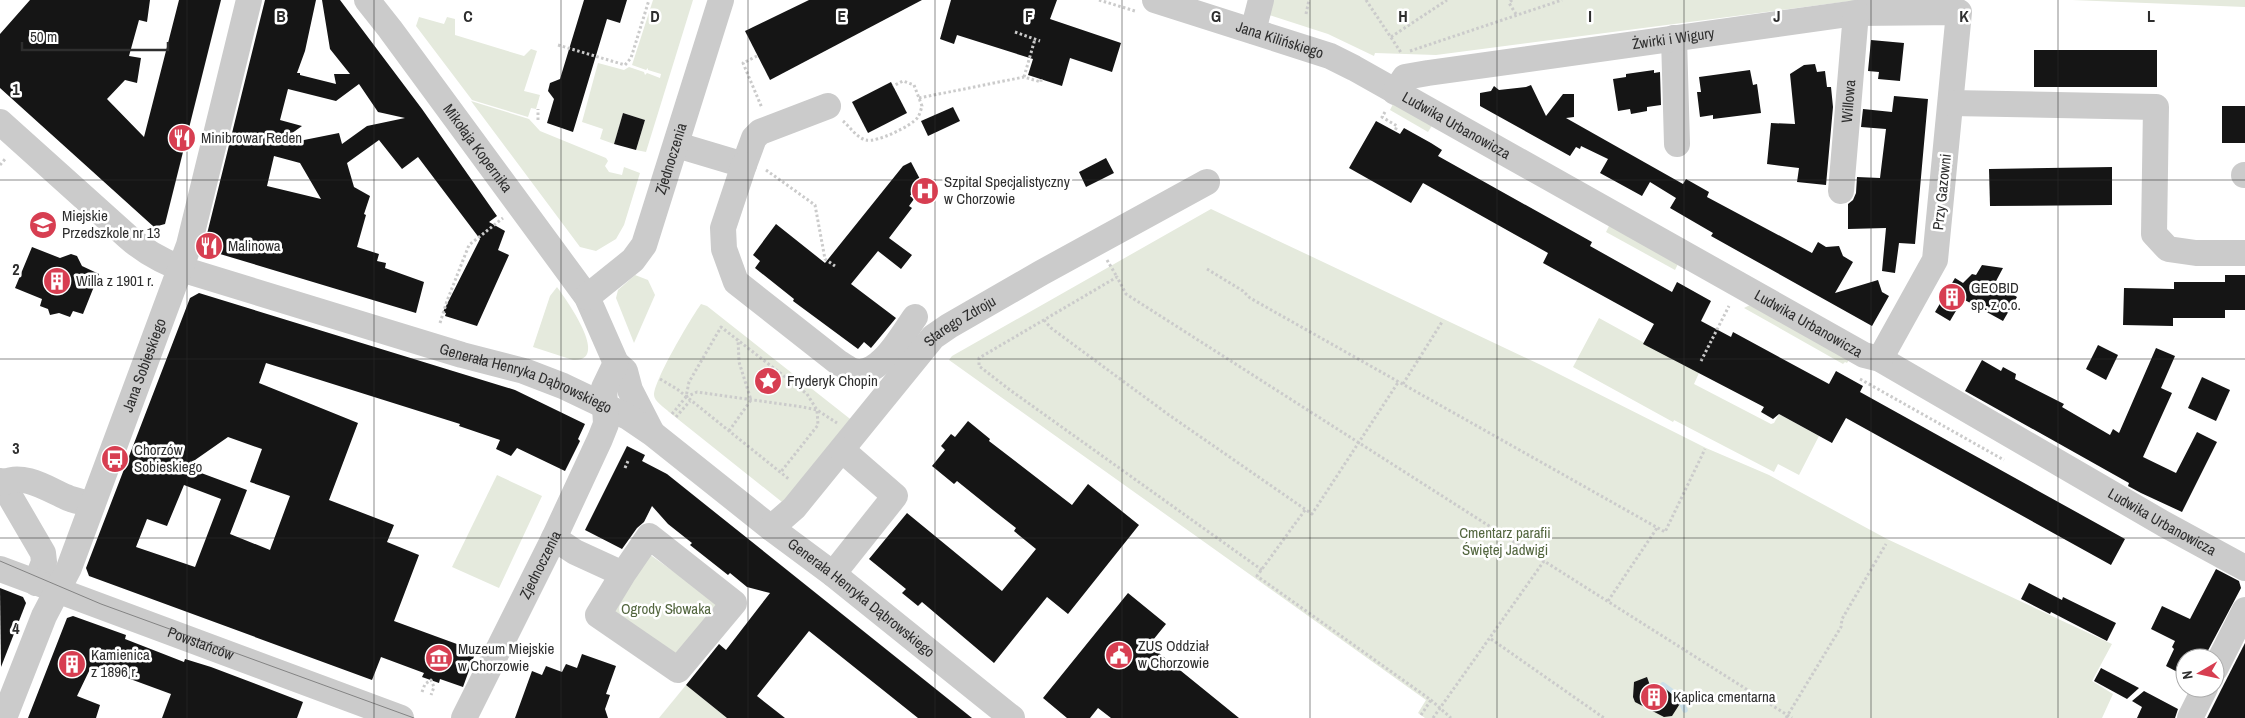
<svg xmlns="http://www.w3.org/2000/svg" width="2245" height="718" font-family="'Archivo Narrow',sans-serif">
<rect width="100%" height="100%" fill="#fff"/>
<g fill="#e5eadd">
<polygon points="653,0 693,0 646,152 636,150 645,120 623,113 614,144 600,139 603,129 582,122 598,63 624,70 629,67 644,72 645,75 647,73 660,78 661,74 648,70 648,68 646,70 632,65"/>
<polygon points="1271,0 1858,0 1436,55 1375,53 1374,56 1328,34 1269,15"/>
<polygon points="2072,0 2245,0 2245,7"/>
<polygon points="419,17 444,24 447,17 455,19 455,35 524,56 531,49 537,51 524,91 540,95 536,109 531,108 528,117 472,100 416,26"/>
<polygon points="471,101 529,119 540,131 606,158 608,161 605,166 609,172 622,175 624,167 640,173 624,225 616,239 596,251 580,247"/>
<polygon points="1394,102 1433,124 1428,132 1390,110"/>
<polygon points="1211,209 1541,365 1706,448 1769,475 1887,539 2112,644 2092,681 2113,694 2102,718 1425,718 1418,713 1426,700 949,360 952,356"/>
<polygon points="1610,224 1679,262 1675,270 1606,232"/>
<polygon points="635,275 648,280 655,295 634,343 616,298 618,290"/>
<path d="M557 287C565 298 612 362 573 360L533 347 550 296Z"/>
<path d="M701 304 707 306 854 422 787 506 669 412C665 408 654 401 654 395 654 380 691 318 701 304Z"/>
<polygon points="1752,304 1850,358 1847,363 1845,362 1843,364 1744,308"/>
<polygon points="1599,318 1699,373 1694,384 1771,424 1774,423 1779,414 1819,436 1799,475 1778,464 1774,472 1674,420 1679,412 1673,422 1573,367"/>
<polygon points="497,475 542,496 499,588 452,567"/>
<polygon points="649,554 718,603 676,659 608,612"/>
<polygon points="686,685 727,718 659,718"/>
</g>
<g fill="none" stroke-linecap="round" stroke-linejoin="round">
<polyline stroke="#cadfe9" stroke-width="5.5" points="1663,685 1678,696 1685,710"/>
</g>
<g fill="#151515" fill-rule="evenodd">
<polygon points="30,0 150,0 147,22 139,20 129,56 141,58 137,83 125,80 107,99 144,137 179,0 221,0 165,224 154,227 0,88 0,34"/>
<path d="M265 0H316L305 51 297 73H300V75L336 84 334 74H350L330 49 322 0H340L422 109 497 216 489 222 505 231 498 250 509 255 477 326 445 316 446 313 443 312 480 239 418 157 402 169 379 140 347 163 354 187 370 196 364 214 366 215 357 247 379 254 377 261 386 263 385 268 424 282 416 313 210 251 205 242ZM359 84 378 112 405 118 367 126 342 144 339 133 274 146 302 126 280 120 288 89 336 101ZM274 156 300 163 321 199 267 186Z"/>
<polygon points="584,0 627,0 620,23 607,19 573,132 547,123 554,99 548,91 550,83 560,79"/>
<polygon points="809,0 922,0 770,80 745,31"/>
<polygon points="951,0 1057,0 1050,19 1121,43 1112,72 1070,58 1062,86 1028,75 1033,59 957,35 954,44 940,39"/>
<polygon points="1871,40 1904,43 1900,81 1878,79 1879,72 1868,71"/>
<rect x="2034" y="50" width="123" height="37"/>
<polygon points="1815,64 1817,72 1825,71 1827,87 1831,87 1833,107 1826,185 1797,182 1799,168 1767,164 1771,123 1795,124 1790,74 1804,65"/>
<polygon points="1654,70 1654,73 1660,72 1661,105 1647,107 1647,111 1631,114 1630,109 1618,111 1613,79 1626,77 1626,74"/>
<polygon points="1750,70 1753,85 1757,84 1761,113 1713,119 1713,115 1700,117 1697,92 1701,92 1699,77"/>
<polygon points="891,82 907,113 868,133 852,102"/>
<polygon points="1531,85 1546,116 1563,94 1574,94 1574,117 1566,118 1683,184 1686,179 1709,192 1707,197 1812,253 1818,242 1826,247 1839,246 1843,256 1853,262 1835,293 1878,280 1882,292 1889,296 1872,326 1711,236 1713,233 1670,208 1676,198 1650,182 1642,196 1600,173 1608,159 1581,146 1580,149 1576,147 1570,156 1480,106 1480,93 1491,91 1494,86 1499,90 1526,87"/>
<polygon points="1894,96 1928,99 1915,244 1899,243 1895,273 1882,271 1886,228 1848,229 1848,204 1853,200 1856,193 1857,177 1880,178 1886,129 1861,127 1863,109 1892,112"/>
<rect x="2222" y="106" width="23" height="37"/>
<polygon points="953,107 960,121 928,136 921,121"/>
<polygon points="623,113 645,120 636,150 614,144"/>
<polygon points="1376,121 1400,134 1404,128 1431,143 1442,150 1438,156 1592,242 1590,246 1672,292 1677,282 1711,301 1701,321 1731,337 1733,332 1829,384 1836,371 1863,386 1860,392 2125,539 2111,565 1846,418 1832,443 1779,414 1773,419 1761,412 1764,407 1643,344 1654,324 1543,263 1548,253 1423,183 1411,203 1349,168"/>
<polygon points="1106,158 1114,173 1086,187 1079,172"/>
<polygon points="911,162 921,181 910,196 914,199 909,206 912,208 889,238 912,255 901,269 878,251 851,284 896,318 871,348 864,342 858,349 793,301 794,299 755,268 760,261 753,255 776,224 825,263 903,166"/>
<polygon points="2112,167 2112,205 1990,206 1989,169"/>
<polygon points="32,247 60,258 71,254 77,256 82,266 99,274 83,314 73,311 70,317 59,313 50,315 48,309 40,306 42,299 15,288"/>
<polygon points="1982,265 2003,268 1995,283 2017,297 2003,321 1963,299 1950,321 1935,312 1955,278 1963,283 1972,274 1976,275"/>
<polygon points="2225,275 2245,275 2245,310 2225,310 2225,318 2173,318 2173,326 2123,325 2124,288 2174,289 2174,282 2225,282"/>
<path d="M199 293 515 390 585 424 578 439 580 441 565 471 517 448 511 456 496 449 500 440 459 426 460 424 266 363 259 383 358 423 329 500 394 525 387 542 419 555 394 621 476 651 463 687 440 679 439 683 422 677 424 673 381 657 372 680 89 576 86 568 190 298ZM228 437 262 449 250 482 290 496 270 550 230 534 247 490 185 467ZM184 485 221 499 195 567 136 547 147 519 167 526Z"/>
<polygon points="2098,345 2118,355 2106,380 2086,369"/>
<polygon points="2156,348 2175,356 2161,388 2172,393 2143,457 2176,473 2197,432 2217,442 2182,512 2141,493 2128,486 2129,483 1965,391 1982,360 2001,371 2003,367 2016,374 2015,379 2064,404 2062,407 2110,435 2113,429 2119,433"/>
<polygon points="2202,377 2230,390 2216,421 2188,408"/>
<polygon points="968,421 990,439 989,441 1072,505 1088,484 1139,525 1068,614 1047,597 994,663 922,602 918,606 902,593 906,589 869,559 907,513 1002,591 1036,549 1014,531 1016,528 993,510 957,481 954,484 932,466 945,450 941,446 951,434 955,437"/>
<polygon points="627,446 645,455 642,461 667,474 972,718 918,718 809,631 757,696 785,718 727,718 686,685 719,644 726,650 770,593 747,587 730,573 728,575 690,545 692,543 668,524 652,506 644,522 637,528 622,549 585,530"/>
<polygon points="2216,569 2239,581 2241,588 2204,658 2185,658 2185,676 2166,666 2174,649 2172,647 2175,641 2151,629 2162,606 2190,619"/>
<polygon points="2029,583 2062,600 2063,597 2116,623 2107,641 2051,612 2050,614 2021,599"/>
<polygon points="0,588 23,597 26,603 1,667"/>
<polygon points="1128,593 1166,624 1149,645 1239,718 1111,718 1098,708 1090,718 1067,718 1043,698"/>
<polygon points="73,616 126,635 125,639 184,662 185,659 211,667 303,702 297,718 162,718 171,694 103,669 100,670 91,667 77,696 100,705 96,718 28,718 67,618"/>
<polygon points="2245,643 2245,718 2207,718 2220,692"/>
<polygon points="582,654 616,666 606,694 610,695 605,709 608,718 515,718 532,671 542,675 546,666 562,672 566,664 577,668"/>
<polygon points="2101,668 2139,688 2127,699 2094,681"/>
<polygon points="1647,677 1653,694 1661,685 1681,702 1672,716 1664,717 1635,702 1633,697 1634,682"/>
<polygon points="2144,691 2178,709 2175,718 2137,718 2142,707 2132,701"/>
</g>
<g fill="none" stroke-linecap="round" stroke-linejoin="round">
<g stroke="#cbcbcb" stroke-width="3" stroke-dasharray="2.5 2.5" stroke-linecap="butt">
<polyline points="1099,0 1135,11"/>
<polyline points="1366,0 1402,54"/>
<polyline points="1512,0 1509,3 1516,14"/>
<polyline points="1306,14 1309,0"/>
<polyline points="1015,32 1040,41"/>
<polyline points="1391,37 1447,0"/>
<polyline points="558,45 625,65 631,58 649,0"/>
<polyline points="1410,51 1562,0"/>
<polyline points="757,56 743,63 762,108"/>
<polyline points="1024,77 1035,39"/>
<polyline points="919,98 1024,77 1041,82 1041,79"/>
<polyline points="1385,112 1382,117 1397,126 1395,131"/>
<polyline points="538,120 538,109"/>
<path d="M843 121C850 127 857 138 866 140 876 143 912 126 918 117 920 114 921 109 922 106L914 85 903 81 893 86"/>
<polyline points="0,165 6,158"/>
<polyline points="766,170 815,205 825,259 835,266"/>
<polyline points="1107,260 1117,277"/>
<polyline points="1207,269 1243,291 1250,298 1665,532 1705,449"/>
<polyline points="1044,320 1051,328 1169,415 1312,514 1399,381"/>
<polyline points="440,323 447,301 469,245 503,218"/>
<polyline points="1701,361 1729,306"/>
<polyline points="660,379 677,389 790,480"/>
<polyline points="1860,379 2004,460"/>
<polyline points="1403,384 1442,322"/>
<polyline points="686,397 697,392 803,407 817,410 837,423"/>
<polyline points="672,414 686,397 689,382 721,327 807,394 817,410 818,425 780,473"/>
<polyline points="676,417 690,401"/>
<polyline points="729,431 751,400 739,362 738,339"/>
<polyline points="625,468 628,461"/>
<polyline points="1305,510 1257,576 1431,700 1451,718"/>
<polyline points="1262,570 1010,390 979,366 979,358 1117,277 1126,294 1544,561"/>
<polyline points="1608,601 1657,528"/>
<polyline points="1491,639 1604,718"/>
<polyline points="422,692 425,684 431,680 434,687 431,695"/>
<polyline points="1421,715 1431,700"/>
<polyline points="1433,718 1544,561 1792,718"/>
<polyline points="1786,718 1841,627 1842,619 1886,544"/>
</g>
<g stroke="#cbcbcb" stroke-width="26">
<path id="s1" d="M367 0 390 29 587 297 616 363 625 371 630 390 651 431"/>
<path id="s2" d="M1155 0 1330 56 1354 68 1864 355 1880 359 2164 524 2245 568"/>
<polyline points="1253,31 1261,0"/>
<polyline points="1674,38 1677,144"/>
<path id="s3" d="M1395 92 1405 77 1428 73 1856 13 1959 12 1935 260 1880 359"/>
<polyline points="1951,103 2156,107 2154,234 2168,249 2196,253 2245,253"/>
<path id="s4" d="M0 122 128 237C147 254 167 264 191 272L462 355 524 371 563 386 628 417 653 434 771 528 833 574 1012 718"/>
<polyline points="677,145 744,165 754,138 760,132 828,106"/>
<path d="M744 165 723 228 724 249 736 282 839 363C843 365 848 369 853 371 879 379 902 335 915 317"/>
<polyline points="2244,175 2245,175"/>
<path id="s5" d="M1841 191 1856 13"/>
<path id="s6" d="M587 297 633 260 644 245 721 0"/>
<polyline points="1,481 43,553 44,562 36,583"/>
<path d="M3 483C22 472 48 489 66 497 74 501 84 502 92 505"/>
<path id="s7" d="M771 528 794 508 933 337 949 326 1041 273 1207 182"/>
<polyline points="554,538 575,552 623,574 649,536 734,603 678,670 598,615 623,574"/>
<path id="s8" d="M0 569 401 718"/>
<polyline points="833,574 895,496 842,450"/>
<polyline points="2215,669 2245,610"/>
<path id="s9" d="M4 718 44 616 69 568 189 245 249 0"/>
<path id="s10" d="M464 718 554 538 600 439 606 424 604 388 616 363"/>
<polyline points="2190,718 2205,688"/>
</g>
<polyline stroke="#838383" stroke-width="1" points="0,561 101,604 414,718"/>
</g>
<path fill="none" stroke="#2e2e2e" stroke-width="1" stroke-opacity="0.55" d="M187 0V718M374 0V718M561 0V718M748 0V718M935 0V718M1122 0V718M1310 0V718M1497 0V718M1684 0V718M1871 0V718M2058 0V718M0 180H2245M0 359H2245M0 538H2245"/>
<defs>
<g id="restaurant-disc" transform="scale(1.4375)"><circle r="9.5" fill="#d73e51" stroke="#fff"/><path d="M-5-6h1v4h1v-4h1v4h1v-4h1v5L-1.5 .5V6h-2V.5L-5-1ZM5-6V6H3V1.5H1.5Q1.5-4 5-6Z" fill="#fff"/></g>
<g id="hospital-disc" transform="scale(1.4375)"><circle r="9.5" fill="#d73e51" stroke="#fff"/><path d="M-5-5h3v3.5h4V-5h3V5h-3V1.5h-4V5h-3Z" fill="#fff"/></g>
<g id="school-disc" transform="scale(1.4375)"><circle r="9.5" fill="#d73e51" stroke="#fff"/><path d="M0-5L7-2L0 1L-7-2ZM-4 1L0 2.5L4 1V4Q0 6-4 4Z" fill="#fff"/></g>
<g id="building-disc" transform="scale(1.4375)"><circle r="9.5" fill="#d73e51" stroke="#fff"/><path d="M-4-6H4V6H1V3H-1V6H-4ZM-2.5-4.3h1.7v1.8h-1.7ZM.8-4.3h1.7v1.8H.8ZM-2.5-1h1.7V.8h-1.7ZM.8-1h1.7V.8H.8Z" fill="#fff"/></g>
<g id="sight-disc" transform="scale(1.4375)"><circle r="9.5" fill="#d73e51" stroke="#fff"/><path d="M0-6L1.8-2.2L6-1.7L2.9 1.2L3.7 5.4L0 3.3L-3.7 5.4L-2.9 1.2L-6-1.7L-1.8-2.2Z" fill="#fff"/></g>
<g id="bus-disc" transform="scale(1.4375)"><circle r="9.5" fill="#d73e51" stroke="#fff"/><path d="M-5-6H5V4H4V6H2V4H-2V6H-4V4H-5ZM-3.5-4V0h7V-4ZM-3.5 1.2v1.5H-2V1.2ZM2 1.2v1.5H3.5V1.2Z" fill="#fff"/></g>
<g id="civic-disc" transform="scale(1.4375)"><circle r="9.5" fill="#d73e51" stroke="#fff"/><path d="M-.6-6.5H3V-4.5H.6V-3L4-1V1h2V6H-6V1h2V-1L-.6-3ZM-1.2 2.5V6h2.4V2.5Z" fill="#fff"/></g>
<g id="museum-disc" transform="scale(1.4375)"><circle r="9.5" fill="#d73e51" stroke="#fff"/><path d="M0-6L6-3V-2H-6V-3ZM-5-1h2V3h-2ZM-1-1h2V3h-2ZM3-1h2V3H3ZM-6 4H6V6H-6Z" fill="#fff"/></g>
</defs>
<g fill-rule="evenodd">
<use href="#restaurant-disc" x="182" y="138"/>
<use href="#hospital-disc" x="925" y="191"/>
<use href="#school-disc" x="43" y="225"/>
<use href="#restaurant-disc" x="209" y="246"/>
<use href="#building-disc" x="57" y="281"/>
<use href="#building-disc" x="1952" y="297"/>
<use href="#sight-disc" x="768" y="381"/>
<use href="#bus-disc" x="115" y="459"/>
<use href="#civic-disc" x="1119" y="655"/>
<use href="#museum-disc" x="439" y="658"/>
<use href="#building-disc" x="72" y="664"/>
<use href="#building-disc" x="1654" y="697"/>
</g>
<g text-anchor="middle" stroke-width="5" stroke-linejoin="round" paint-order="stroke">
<g font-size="15" fill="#2e2e2e" stroke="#fff">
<text dy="5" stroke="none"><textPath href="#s3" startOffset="289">Żwirki i Wigury</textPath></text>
<text dy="5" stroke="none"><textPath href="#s2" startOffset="131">Jana Kilińskiego</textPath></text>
<text dy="5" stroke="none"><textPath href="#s5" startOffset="90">Willowa</textPath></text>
<text dy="5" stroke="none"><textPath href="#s2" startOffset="328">Ludwika Urbanowicza</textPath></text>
<text dy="5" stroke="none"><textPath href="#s1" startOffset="185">Mikołaja Kopernika</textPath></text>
<text dy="5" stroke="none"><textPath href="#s6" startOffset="168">Zjednoczenia</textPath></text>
<text transform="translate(1942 192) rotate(-84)" y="5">Przy Gazowni</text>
<text dy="5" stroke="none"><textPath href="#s7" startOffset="282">Starego Zdroju</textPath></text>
<text dy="5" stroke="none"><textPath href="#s2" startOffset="732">Ludwika Urbanowicza</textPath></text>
<text dy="5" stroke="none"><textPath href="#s9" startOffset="380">Jana Sobieskiego</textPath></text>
<text dy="5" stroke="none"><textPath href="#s4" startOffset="596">Generała Henryka Dąbrowskiego</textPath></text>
<text dy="5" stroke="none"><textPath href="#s2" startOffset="1138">Ludwika Urbanowicza</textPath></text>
<text dy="5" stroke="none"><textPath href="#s10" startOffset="171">Zjednoczenia</textPath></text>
<text dy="5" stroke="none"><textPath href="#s4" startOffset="1001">Generała Henryka Dąbrowskiego</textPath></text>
<text dy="5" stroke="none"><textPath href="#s8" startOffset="214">Powstańców</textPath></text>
</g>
<g font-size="15" fill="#2e2e2e" stroke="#fff" text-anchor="start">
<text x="201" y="143">Minibrowar Reden</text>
<text x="944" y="187">Szpital Specjalistyczny<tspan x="944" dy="17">w Chorzowie</tspan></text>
<text x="62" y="221">Miejskie<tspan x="62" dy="17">Przedszkole nr 13</tspan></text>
<text x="228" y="251">Malinowa</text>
<text x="76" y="286">Willa z 1901 r.</text>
<text x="1971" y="293">GEOBID<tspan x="1971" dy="17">sp. z o.o.</tspan></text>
<text x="787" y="386">Fryderyk Chopin</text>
<text x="134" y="455">Chorzów<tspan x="134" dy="17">Sobieskiego</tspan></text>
<text x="1138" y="651">ZUS Oddział<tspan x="1138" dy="17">w Chorzowie</tspan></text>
<text x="458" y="654">Muzeum Miejskie<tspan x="458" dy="17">w Chorzowie</tspan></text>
<text x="91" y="660">Kamienica<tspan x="91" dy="17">z 1896 r.</tspan></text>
<text x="1673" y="702">Kaplica cmentarna</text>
</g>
<g font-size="15" fill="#53663f" stroke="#fff">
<text x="1505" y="538">Cmentarz parafii<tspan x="1505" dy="17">Świętej Jadwigi</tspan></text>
<text x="666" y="614">Ogrody Słowaka</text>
</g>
</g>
<g font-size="16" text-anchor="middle" font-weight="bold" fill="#2e2e2e" stroke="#fff" stroke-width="5" stroke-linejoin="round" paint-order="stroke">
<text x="281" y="22">B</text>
<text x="468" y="22">C</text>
<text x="655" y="22">D</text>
<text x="842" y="22">E</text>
<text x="1029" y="22">F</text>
<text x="1216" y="22">G</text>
<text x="1403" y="22">H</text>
<text x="1590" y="22">I</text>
<text x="1777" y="22">J</text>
<text x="1964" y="22">K</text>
<text x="2151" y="22">L</text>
<text x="16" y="95">1</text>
<text x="16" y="275">2</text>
<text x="16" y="454">3</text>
<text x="16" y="634">4</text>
</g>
<g transform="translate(2200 673) rotate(261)"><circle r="24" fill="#ffffff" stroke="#ababab"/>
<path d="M0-4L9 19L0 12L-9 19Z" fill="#d73e51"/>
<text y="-8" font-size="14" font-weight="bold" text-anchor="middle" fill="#2e2e2e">N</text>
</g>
<path d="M22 42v8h146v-8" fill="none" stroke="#2e2e2e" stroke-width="2.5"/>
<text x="30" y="42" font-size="15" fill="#2e2e2e" stroke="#ffffff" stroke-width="4" paint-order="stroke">50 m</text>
</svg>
